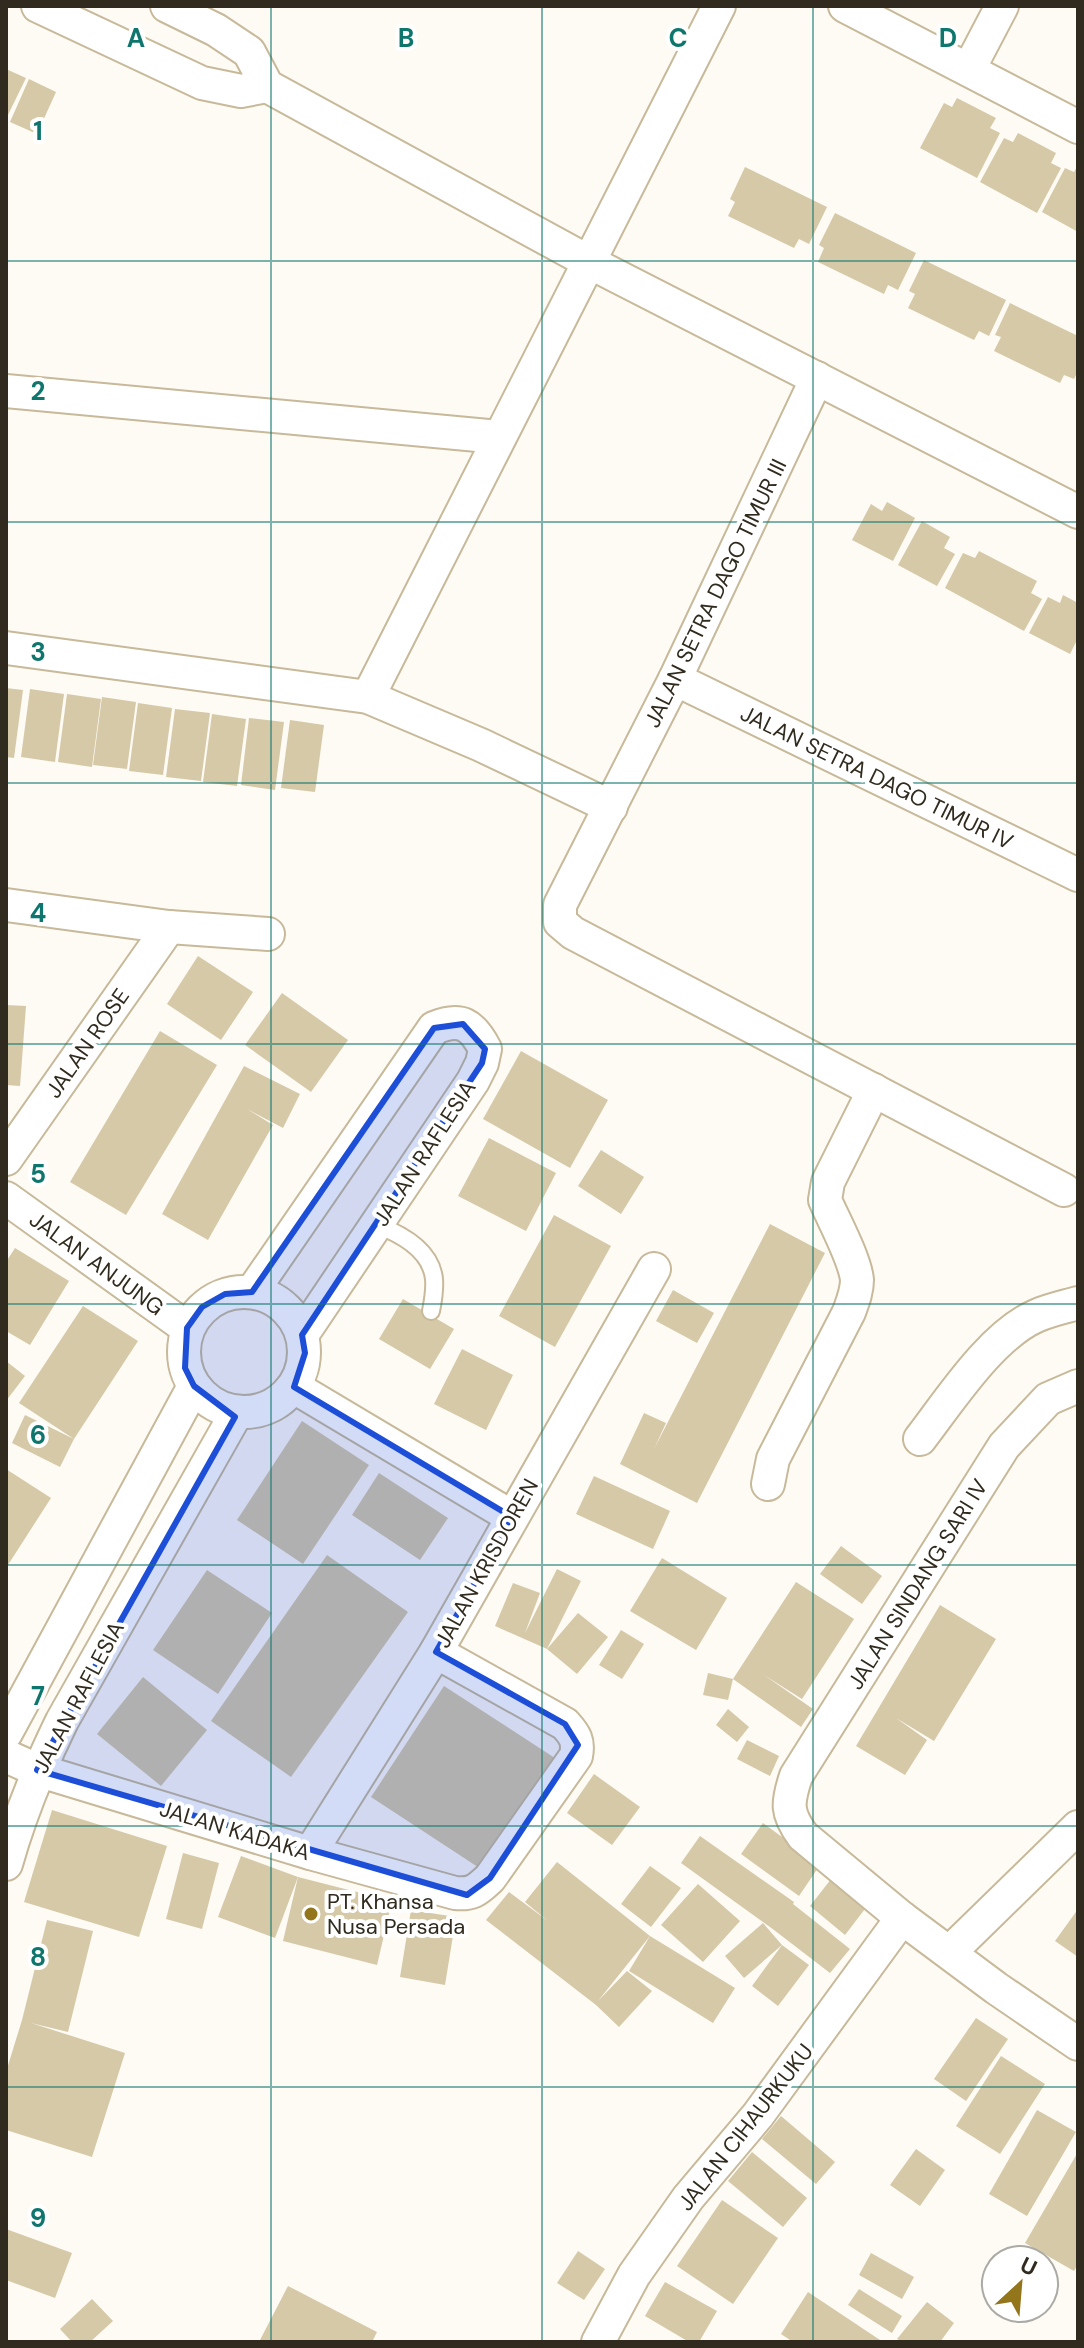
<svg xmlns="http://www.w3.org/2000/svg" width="1084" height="2348" font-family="'DM Sans',sans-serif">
<rect width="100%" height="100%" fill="#fefbf5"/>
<g fill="#d6c9a8">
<polygon points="6,69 26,78 6,119"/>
<polygon points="29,79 56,92 37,134 10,122"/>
<polygon points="957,98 996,118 990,128 1000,133 977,178 920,148 944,103 952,107"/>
<polygon points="1018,133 1056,153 1051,163 1061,168 1037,213 980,182 1004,138 1013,142"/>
<polygon points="1078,165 1078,232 1042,212 1065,168 1074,172"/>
<polygon points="745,167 827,207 809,244 799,239 794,248 728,216 735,202 730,199"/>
<polygon points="835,213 916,253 898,290 888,285 884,294 818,262 824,248 819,245"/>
<polygon points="924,260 1006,300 989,336 979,331 974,340 908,308 915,294 909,291"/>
<polygon points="1010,303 1078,336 1078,371 1074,379 1064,375 1060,383 994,351 1001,337 995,335"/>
<polygon points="887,502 915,518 893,561 852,540 871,504 882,511"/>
<polygon points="922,521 950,537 944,548 955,554 937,586 898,565"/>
<polygon points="979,551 1037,581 1031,593 1042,599 1024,631 945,588 963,553 975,558"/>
<polygon points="1063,595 1078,603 1078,638 1070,654 1029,633 1048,597 1060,603"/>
<polygon points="6,688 23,690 14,758 6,757"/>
<polygon points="30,689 64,694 55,762 21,757"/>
<polygon points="67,694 101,699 92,767 58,762"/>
<polygon points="102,697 136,702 127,769 93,765"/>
<polygon points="138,703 172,708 163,775 129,771"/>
<polygon points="175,709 210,713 201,781 166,777"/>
<polygon points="212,714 246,719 237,786 203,782"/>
<polygon points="249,718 284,722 275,790 241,785"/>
<polygon points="290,720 324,725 315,792 281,788"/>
<polygon points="198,956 253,992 221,1040 167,1004"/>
<polygon points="282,993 348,1040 311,1092 245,1045"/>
<polygon points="6,1005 26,1006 20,1086 6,1085"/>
<polygon points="160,1031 217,1065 126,1215 70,1182"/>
<polygon points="521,1051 608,1100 570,1168 483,1119"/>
<polygon points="244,1066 300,1094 283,1128 247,1109 273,1125 208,1240 162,1214"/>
<polygon points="489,1138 556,1173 526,1231 458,1196"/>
<polygon points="601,1150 644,1177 621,1214 578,1186"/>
<polygon points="554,1215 611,1246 555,1347 499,1316"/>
<polygon points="770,1224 825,1253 697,1503 620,1464 644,1413 666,1423 654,1449"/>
<polygon points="15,1248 69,1281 30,1345 6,1331 6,1262"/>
<polygon points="673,1290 714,1313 697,1343 656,1321"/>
<polygon points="403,1299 454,1329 430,1369 379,1339"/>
<polygon points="83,1306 138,1341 74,1439 60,1467 12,1443 25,1415 74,1439 19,1403"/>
<polygon points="462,1349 513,1375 486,1430 434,1404"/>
<polygon points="6,1361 25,1376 6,1401"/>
<polygon points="302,1421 369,1465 303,1564 237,1520"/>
<polygon points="6,1469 51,1498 6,1568"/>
<polygon points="379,1473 448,1518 420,1560 352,1515"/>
<polygon points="594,1476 670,1511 653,1549 576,1514"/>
<polygon points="841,1546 882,1576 862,1604 820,1574"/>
<polygon points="327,1555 408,1612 291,1777 211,1721"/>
<polygon points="662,1558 727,1598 696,1650 630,1611"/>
<polygon points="557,1569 581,1581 547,1649 495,1626 513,1583 540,1593 525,1633"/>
<polygon points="207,1570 272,1613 218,1694 153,1650"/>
<polygon points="796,1582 854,1619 802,1699 764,1675 813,1709 801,1727 733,1679"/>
<polygon points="940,1605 996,1639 934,1741 896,1718 927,1740 905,1775 856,1746"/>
<polygon points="578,1613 608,1637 577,1674 547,1649"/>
<polygon points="621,1630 644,1644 622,1679 599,1665"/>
<polygon points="708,1673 733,1679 728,1700 703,1695"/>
<polygon points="143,1677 207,1730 161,1786 97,1734"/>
<polygon points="444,1686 561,1762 487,1873 371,1797"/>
<polygon points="728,1709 749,1727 737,1742 716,1725"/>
<polygon points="747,1740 779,1756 770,1776 737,1759"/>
<polygon points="594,1774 640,1807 612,1845 567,1813"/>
<polygon points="52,1810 167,1846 139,1937 24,1902"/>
<polygon points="763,1823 820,1865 799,1896 741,1854"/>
<polygon points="700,1836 794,1902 793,1904 850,1949 830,1973 774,1930 681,1863"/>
<polygon points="183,1853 219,1863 202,1929 166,1919"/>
<polygon points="241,1856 298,1877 275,1938 218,1917"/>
<polygon points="557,1862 650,1936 598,2001 627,1971 652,1991 619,2027 596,2005 486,1920 509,1892 548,1921 525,1902"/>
<polygon points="650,1866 681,1888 651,1927 621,1904"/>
<polygon points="835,1874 871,1901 845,1935 810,1906"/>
<polygon points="298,1877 392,1901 377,1965 283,1941"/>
<polygon points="698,1884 740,1921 703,1962 661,1925"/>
<polygon points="1078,1909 1078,1957 1055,1941"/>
<polygon points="411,1910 456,1917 445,1985 400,1977"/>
<polygon points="47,1920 93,1931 68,2032 31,2023 125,2053 92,2157 6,2130 6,2072 22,2020"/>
<polygon points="763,1923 782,1945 744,1978 725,1956"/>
<polygon points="650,1936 735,1988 713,2023 629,1971"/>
<polygon points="782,1945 809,1965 778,2006 752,1986"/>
<polygon points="976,2018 1008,2039 966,2101 934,2079"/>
<polygon points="1001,2056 1045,2084 1000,2154 956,2126"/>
<polygon points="1037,2110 1076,2132 1027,2216 989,2194"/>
<polygon points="781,2116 835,2162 816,2184 762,2139"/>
<polygon points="916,2149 945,2170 920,2206 890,2185"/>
<polygon points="752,2152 807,2198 783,2227 728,2181"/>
<polygon points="1078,2152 1078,2264 1074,2271 1025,2243"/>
<polygon points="722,2200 778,2238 733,2304 677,2266"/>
<polygon points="6,2229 72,2253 55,2298 6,2280"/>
<polygon points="578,2251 605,2269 584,2300 557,2283"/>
<polygon points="871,2253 914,2277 902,2299 859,2275"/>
<polygon points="665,2282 717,2311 699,2342 689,2342 645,2316"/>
<polygon points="288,2286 377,2332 372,2342 259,2342"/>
<polygon points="859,2289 902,2316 892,2333 848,2305"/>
<polygon points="808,2292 880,2340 879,2342 793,2342 781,2334"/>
<polygon points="92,2299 113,2321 90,2342 72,2342 60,2329"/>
<polygon points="927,2302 954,2323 940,2342 902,2342 897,2339"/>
</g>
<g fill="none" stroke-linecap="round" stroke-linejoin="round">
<g stroke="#c7b999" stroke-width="20">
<path id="lane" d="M377 1225C401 1234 431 1250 434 1279 435 1290 433 1301 431 1311"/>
</g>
<g stroke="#c7b999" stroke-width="36">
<g id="street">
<polyline points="38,6 202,83 241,91 267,86"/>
<polyline points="167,6 216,30 249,52 267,86 591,263 1078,512"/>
<polyline points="845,6 1078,127"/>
<polyline points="969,69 1002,6"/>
<polyline points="817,378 675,679 560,905 560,922 573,933 1064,1190"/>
<polyline points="6,391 499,437"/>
<polyline points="6,648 368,697 481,745 611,807"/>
<polyline points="675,679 1078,875"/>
<polyline points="368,697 719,6"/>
<polyline points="6,905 169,927 268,934"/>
<polyline points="6,1159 169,927"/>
<polyline points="6,1198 187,1328"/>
<circle cx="244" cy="1352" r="60"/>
<path d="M252 1292 434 1028C461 1017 472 1024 485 1049L482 1063 473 1081 302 1335"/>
<path d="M1078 1386 1048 1399 1004 1446 796 1776C787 1803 786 1813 803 1836L902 1918 996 1988 1078 2044"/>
<polyline points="294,1387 512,1517"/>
<path d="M920 1439C950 1400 991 1336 1036 1316 1049 1310 1064 1307 1078 1303"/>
<path d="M768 1484 773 1459 849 1312C853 1301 857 1291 857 1280 855 1259 834 1221 825 1200L828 1182 874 1090"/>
<polyline points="6,1733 194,1386"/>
<path d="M6 1756 37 1770 310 1853 455 1893C473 1895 478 1889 490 1878L576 1756C579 1741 575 1735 565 1724L436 1652"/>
<polyline points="310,1853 436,1652 654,1269"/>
<path d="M6 1864C20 1814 39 1768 62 1721L237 1412"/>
<polyline points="950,1952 1078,1827"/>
<polyline points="598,2342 634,2275 688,2198 758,2115 902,1918"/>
</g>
</g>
<use href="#lane" stroke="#fff" stroke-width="16"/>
<use href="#street" stroke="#fff" stroke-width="32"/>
</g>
<path fill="#1d4ed8" fill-opacity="0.2" stroke="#1d4ed8" stroke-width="6" stroke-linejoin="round" d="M463 1024 485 1049 482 1063 302 1335 305 1353 294 1387 512 1517 436 1652 565 1724 578 1745 490 1878 467 1895 37 1770 235 1417 194 1386 185 1368 187 1328 202 1307 225 1294 252 1292 434 1028Z"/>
<path fill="none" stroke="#0f766e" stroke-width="2" stroke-opacity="0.55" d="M271 6V2342M542 6V2342M813 6V2342M6 261H1078M6 522H1078M6 783H1078M6 1044H1078M6 1304H1078M6 1565H1078M6 1826H1078M6 2087H1078"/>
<circle fill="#93751c" stroke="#fff" stroke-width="3" cx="311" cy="1914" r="8"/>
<g text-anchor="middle" stroke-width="8" stroke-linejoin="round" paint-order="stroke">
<g font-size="22" fill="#302b1e" stroke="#fff">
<text transform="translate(715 593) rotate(-64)" y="8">JALAN SETRA DAGO TIMUR III</text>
<text transform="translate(877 777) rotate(26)" y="8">JALAN SETRA DAGO TIMUR IV</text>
<text transform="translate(87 1043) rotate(-55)" y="8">JALAN ROSE</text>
<text transform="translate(424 1153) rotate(-57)" y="8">JALAN RAFLESIA</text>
<text transform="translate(97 1263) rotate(36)" y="8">JALAN ANJUNG</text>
<text transform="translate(486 1563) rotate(-61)" y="8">JALAN KRISDOREN</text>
<text transform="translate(917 1584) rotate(-58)" y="8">JALAN SINDANG SARI IV</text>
<text transform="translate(78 1697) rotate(-62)" y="8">JALAN RAFLESIA</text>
<text transform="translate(235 1830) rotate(17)" y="8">JALAN KADAKA</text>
<text transform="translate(745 2127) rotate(-52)" y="8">JALAN CIHAURKUKU</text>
</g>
<g font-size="22" fill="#302b1e" stroke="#fff" text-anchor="start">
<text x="327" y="1909">PT. Khansa<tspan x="327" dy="25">Nusa Persada</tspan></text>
</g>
</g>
<g font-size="26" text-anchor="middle" font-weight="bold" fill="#0f766e" stroke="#fff" stroke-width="8" stroke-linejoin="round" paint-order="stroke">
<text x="136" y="47">A</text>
<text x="406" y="47">B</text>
<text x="678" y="47">C</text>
<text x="948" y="47">D</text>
<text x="38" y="140">1</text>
<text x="38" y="400">2</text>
<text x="38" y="661">3</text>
<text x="38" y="922">4</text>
<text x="38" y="1183">5</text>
<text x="38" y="1444">6</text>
<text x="38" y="1705">7</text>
<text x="38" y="1966">8</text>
<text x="38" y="2227">9</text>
</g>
<rect width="1084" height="2348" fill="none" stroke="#302b1e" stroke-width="16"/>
<g transform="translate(1020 2284) rotate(26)"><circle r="38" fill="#ffffff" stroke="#acaaa5" stroke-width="2"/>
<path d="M0-6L14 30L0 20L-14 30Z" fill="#93751c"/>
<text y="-12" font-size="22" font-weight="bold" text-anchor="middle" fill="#302b1e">U</text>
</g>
</svg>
